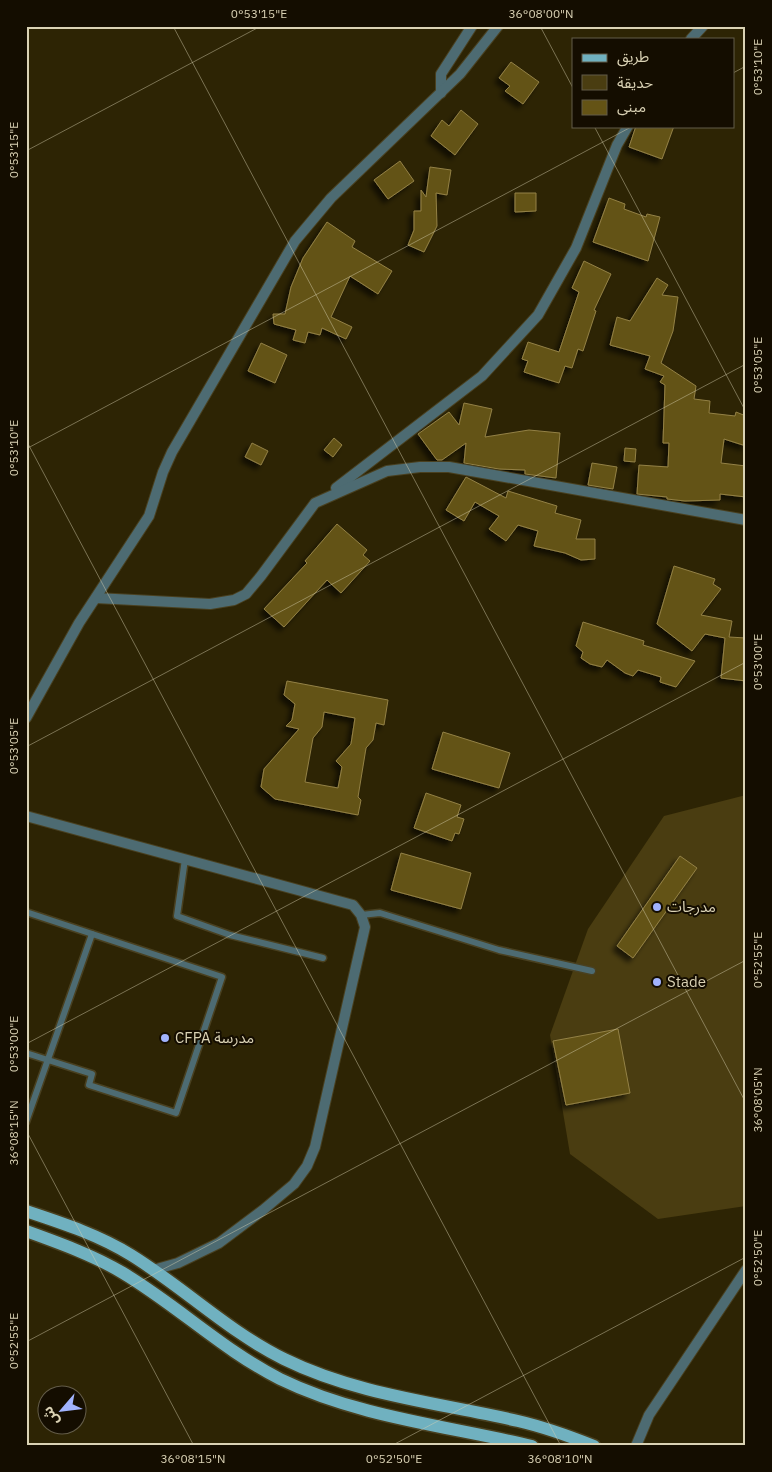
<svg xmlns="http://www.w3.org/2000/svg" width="772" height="1472" font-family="'IBM Plex Sans','Noto Sans Arabic',sans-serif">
<defs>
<filter id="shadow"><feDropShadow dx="-4.5" dy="4.5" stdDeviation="2.5" flood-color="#0009"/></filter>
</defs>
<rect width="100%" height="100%" fill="#2d2404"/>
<polygon fill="#4a3d11" points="746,795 746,1206 658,1219 570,1154 550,1035 588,929 664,816"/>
<g fill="#645315" stroke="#938146" fill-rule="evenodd" filter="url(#shadow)">
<polygon points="511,62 539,82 523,104 505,91 510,86 499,78"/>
<polygon points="461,110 478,124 455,155 431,136 442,120 449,126"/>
<polygon points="636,126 674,126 662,159 629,147"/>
<polygon points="400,161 414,181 388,199 374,180"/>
<polygon points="430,167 451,170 447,195 436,193 437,226 424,252 408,245 414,230 414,211 421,211 421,190 426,197"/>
<polygon points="515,193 536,193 536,211 515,212"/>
<polygon points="609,198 625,204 624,209 646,217 647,214 660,217 648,261 593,242"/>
<polygon points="327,222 355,241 352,247 392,271 378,294 350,276 331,317 352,327 346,339 322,328 320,335 308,332 305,343 293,340 296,330 274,324 273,314 285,314 291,287 303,258"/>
<polygon points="584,261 611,274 594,310 596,311 583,351 578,349 572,368 565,366 559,383 524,372 528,361 522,359 528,342 559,352 579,292 572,288"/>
<polygon points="657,278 668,285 662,295 678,297 673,331 661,363 696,386 694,399 710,401 709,413 735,416 736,412 746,416 746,446 724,439 721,463 746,466 746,497 720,494 720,500 685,501 667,499 667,497 637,494 639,465 668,467 669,443 663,443 665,385 660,382 664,376 645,369 650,356 610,345 617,317 630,321"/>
<polygon points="261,343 287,355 275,383 248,371"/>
<polygon points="464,403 492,409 485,437 529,430 560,433 556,478 525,474 525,470 499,469 464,463 466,443 442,460 437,460 418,434 449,412 459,425"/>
<polygon points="334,438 342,445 333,457 324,450"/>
<polygon points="252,443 268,451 261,465 245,457"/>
<polygon points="625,448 636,449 635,462 624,461"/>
<polygon points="592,463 617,467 613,489 588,485"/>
<polygon points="466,477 506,498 508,491 557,506 555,513 581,520 576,539 595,539 595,559 581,560 565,553 534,546 538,531 518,525 506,541 489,529 499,516 475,502 464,521 446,510"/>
<polygon points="337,524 367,550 363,555 370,561 341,593 327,580 284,627 264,609 307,563 305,561"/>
<polygon points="674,566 715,579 713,584 721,589 701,615 732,621 729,637 746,638 746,681 721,678 725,638 705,634 692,651 657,624"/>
<polygon points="583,622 644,641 643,645 695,661 676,687 660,682 661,677 638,670 633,676 625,673 607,660 602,667 590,664 581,658 583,652 576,646"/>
<path d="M287 681 388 700 384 725 376 723 373 740 366 748 358 797 361 800 358 815 275 799 261 787 264 769 299 729 286 726 292 720 295 704 284 695ZM324 712 355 718 351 744 336 761 342 767 338 788 305 782 313 738 322 727Z"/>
<polygon points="443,732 510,753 499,788 432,769"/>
<polygon points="426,793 461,805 457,817 464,819 459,834 455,833 452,841 414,828"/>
<polygon points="401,853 471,873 461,909 391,890"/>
<polygon points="680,856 697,868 633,958 617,946"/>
<polygon points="618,1029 630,1093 566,1105 553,1041"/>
</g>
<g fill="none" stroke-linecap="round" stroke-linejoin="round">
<g stroke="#494020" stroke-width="9">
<g id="service">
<polyline points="185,859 177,916 230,935 323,958"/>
<polyline points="26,912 222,977 176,1113 89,1085 92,1074 26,1053"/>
<polyline points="361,915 380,913 499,950 592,971"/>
<polyline points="26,1122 92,934"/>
</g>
</g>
<g stroke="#494020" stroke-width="12">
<g id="minor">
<polyline points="691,39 703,26"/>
<polyline points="441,93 441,74 472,26"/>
<polyline points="336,488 482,376 538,315 576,248 617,145 628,126"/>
<polyline points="96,598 210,604 234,600 246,594 261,576 315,503 387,471 420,467 449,467 746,520"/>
<polyline points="26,816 353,905 361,915 365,927 315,1147 307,1166 294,1184 263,1210 219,1243 178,1263 153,1270"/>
<polyline points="636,1446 649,1415 746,1270"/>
</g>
</g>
<g stroke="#494020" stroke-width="12">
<polyline id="tertiary" points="26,718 79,623 149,516 163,472 172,452 295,241 331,198 460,74 498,26"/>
</g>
<g stroke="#494020" stroke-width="15">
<g id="primary">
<path d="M26 1211C62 1223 99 1235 131 1255 183 1287 229 1332 284 1359 357 1395 440 1403 518 1421 544 1427 569 1436 594 1446"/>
<path d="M26 1231C59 1243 93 1255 123 1273 178 1306 223 1350 280 1379 358 1417 448 1426 532 1446"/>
</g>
</g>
<use href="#service" stroke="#4d6b72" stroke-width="6"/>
<use href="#minor" stroke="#4d6b72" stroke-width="10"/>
<use href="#tertiary" stroke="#4d6b72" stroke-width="10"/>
<use href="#primary" stroke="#70b1c0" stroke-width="12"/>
</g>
<path fill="none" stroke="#dad2b4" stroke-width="1" stroke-opacity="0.45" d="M173 26 746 1103M540 26 573 88M733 73 746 66M594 126 746 412M26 151 261 26M26 440 561 1446M26 449 633 126M26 747 746 364M26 1044 746 662M26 1130 194 1446M26 1342 746 960M391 1446 746 1257"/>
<g fill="#a1b3fd" stroke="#140d00" stroke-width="2">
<circle cx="657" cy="907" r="5"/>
<circle cx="657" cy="982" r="5"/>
<circle cx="165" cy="1038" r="5"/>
</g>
<g text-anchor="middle" stroke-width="4" stroke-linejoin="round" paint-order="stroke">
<g font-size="15" fill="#dad2b4" stroke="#140d00" text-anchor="start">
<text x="667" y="912">مدرجات</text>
<text x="667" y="987">Stade</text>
<text x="175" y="1043">CFPA مدرسة</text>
</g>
</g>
<rect width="772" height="1472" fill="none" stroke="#140d00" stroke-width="55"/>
<rect x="572" y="38" width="162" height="90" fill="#140d00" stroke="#635c48"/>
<rect x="582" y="54" width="25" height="8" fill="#70b1c0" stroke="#635c48"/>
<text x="617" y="62" font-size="15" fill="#dad2b4">طريق</text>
<rect x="582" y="75" width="25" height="15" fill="#4a3d11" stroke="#635c48"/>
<text x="617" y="88" font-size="15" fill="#dad2b4">حديقة</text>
<rect x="582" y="100" width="25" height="15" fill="#645315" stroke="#635c48"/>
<text x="617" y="112" font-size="15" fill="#dad2b4">مبنى</text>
<g transform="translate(62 1410) rotate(242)"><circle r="24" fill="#140d00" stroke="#635c48"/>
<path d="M0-4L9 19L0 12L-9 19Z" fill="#a1b3fd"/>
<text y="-8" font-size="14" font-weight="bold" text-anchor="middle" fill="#dad2b4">ش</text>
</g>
<rect x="28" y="28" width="716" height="1416" fill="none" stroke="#dad2b4" stroke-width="2"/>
<g font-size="12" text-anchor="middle" fill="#dad2b4">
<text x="259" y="18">0°53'15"E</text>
<text x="541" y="18">36°08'00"N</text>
<text transform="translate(758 67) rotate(-90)" y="4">0°53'10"E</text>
<text transform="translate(14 150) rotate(-90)" y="4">0°53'15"E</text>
<text transform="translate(758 365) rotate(-90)" y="4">0°53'05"E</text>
<text transform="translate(14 448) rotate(-90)" y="4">0°53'10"E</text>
<text transform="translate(758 662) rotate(-90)" y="4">0°53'00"E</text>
<text transform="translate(14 746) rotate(-90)" y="4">0°53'05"E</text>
<text transform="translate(758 960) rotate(-90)" y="4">0°52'55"E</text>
<text transform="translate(14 1044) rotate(-90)" y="4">0°53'00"E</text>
<text transform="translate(758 1100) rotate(-90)" y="4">36°08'05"N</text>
<text transform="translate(14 1133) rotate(-90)" y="4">36°08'15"N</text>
<text transform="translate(758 1258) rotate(-90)" y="4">0°52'50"E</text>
<text transform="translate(14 1341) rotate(-90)" y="4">0°52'55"E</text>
<text x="193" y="1463">36°08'15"N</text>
<text x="394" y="1463">0°52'50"E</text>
<text x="560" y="1463">36°08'10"N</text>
</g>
</svg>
